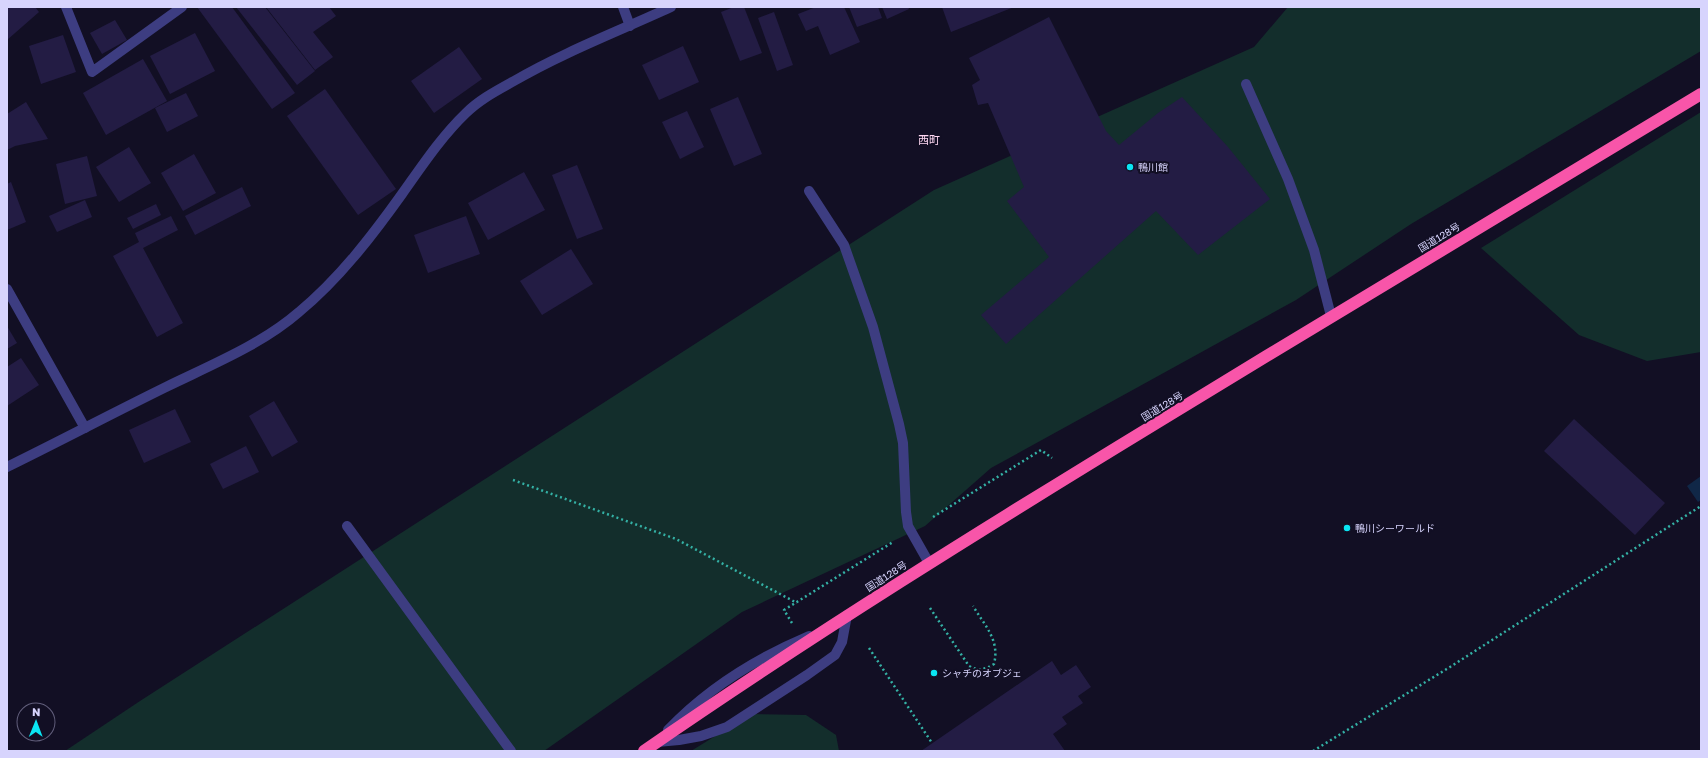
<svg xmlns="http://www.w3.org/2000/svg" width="1708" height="758" font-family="'Golos Text','Noto Sans JP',sans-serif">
<rect width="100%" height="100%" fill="#120f24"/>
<g fill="#132e2c">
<polygon points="1288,7 1701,7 1701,51 1411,224 1296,300 991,468 925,526 742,612 544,751 65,751 140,701 934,190 1254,47"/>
<polygon points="1701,112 1701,352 1647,361 1579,335 1481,248"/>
<polygon points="751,714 806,715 836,735 839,751 691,751"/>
</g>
<polygon fill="#102747" points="1701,476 1701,500 1698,502 1687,486"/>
<g fill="#231c44">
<polygon points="7,7 35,7 39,12 7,40"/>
<polygon points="197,7 232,7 295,93 272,109"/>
<polygon points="236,7 265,7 315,71 297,85"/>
<polygon points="266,7 329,7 336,16 313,32 333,57 315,70"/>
<polygon points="734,7 744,7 762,53 740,61 721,12"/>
<polygon points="816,7 844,7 860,42 830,55 818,26 806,31 798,14"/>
<polygon points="849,7 878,7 882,18 857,27"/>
<polygon points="882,7 908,7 909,9 887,19"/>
<polygon points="942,7 1014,7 951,32"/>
<polygon points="774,12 793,65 777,71 758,18"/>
<polygon points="1049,17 1106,131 1119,145 1158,113 1182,97 1228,147 1270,199 1198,255 1156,211 1006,344 981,315 1049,257 1007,201 1024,187 988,103 978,105 972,85 980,80 969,58"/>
<polygon points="115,20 127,40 102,54 90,33"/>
<polygon points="195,33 215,71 170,94 150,56"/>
<polygon points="63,35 76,72 41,84 29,46"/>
<polygon points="683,46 699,82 659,100 642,65"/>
<polygon points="459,47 482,79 434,113 411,81"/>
<polygon points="143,59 167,101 106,135 83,93"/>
<polygon points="325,89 396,189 358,215 287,116"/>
<polygon points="186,93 198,116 167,132 155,108"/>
<polygon points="738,97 762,154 734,166 710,109"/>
<polygon points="26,102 48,139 15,146 7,150 7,114"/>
<polygon points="687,111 704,147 680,159 662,122"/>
<polygon points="129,147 151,183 119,202 96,167"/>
<polygon points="194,154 216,193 183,211 161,173"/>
<polygon points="87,156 97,196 65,204 56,164"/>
<polygon points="577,165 603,229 577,239 552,175"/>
<polygon points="524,172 545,210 488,240 468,203"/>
<polygon points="11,182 26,222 7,230 7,184"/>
<polygon points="242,187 251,206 195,235 185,216"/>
<polygon points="85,200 92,217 57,232 49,216"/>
<polygon points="156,204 161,215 133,229 127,218"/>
<polygon points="171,216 178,230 143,248 183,323 157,337 113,256 139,242 135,233"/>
<polygon points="466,216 480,254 428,273 414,235"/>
<polygon points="571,249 593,284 542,315 520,281"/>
<polygon points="7,326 17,343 7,349"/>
<polygon points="21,358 39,385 7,406 7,367"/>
<polygon points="274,401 298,442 272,457 249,416"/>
<polygon points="175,409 191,442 144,463 129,430"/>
<polygon points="1574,419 1665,503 1635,535 1544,451"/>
<polygon points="246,446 259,472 223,489 210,464"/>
<polygon points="1052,661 1061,675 1076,665 1091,687 1078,696 1083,703 1062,717 1067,724 1053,734 1065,751 921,751"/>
</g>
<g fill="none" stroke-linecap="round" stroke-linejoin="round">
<g stroke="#34b1a5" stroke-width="2.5" stroke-dasharray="2 3" stroke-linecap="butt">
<polyline points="513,480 676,539 797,603"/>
<polyline points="933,517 1041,450 1052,458"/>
<path d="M930 608 969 666C978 671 984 670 994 664 1000 640 985 626 973 606"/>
<polyline points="792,623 784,610 893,542"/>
<polyline points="869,648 932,743"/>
<polyline points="1313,751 1450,667 1701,506"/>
</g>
<g stroke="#3d3d81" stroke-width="10">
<polyline points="66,7 92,72 182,7"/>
<polyline points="623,7 630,26"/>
<polyline points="1246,84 1288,179 1314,250 1331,316"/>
<polyline points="809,191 844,245 873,327 899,424 903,443 906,512 908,526 929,563"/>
<polyline points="7,289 85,428"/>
<path d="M7 467C60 441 113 413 166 387 211 365 261 345 299 312 339 279 372 236 402 194 422 166 441 137 466 113 480 99 498 90 514 81 564 52 619 31 671 7"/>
<polyline points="347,526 511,751"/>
<path d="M668 730C707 689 757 658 809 636"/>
<polyline points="657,742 679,740 701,736 727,727 807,675 835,655 842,642 847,615"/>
</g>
<path stroke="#f855a9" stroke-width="12" d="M644 751C812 635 986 527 1160 421 1340 311 1521 202 1701 94"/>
</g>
<g fill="#0ae5f3" stroke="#120f24" stroke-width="1.5">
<circle cx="1130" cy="167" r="4"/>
<circle cx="1347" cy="528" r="4"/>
<circle cx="934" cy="673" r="4"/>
</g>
<g text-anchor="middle" stroke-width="4" stroke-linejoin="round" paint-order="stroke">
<g font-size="10" fill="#d7d4fd" stroke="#120f24" text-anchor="start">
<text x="1138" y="171">鴨川館</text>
<text x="1355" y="532">鴨川シーワールド</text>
<text x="942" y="677">シャチのオブジェ</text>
</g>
<g font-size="10" fill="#d7d4fd" stroke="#120f24">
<text transform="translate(1439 237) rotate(-31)" y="4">国道128号</text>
<text transform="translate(1162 406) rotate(-31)" y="4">国道128号</text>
<text transform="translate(886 576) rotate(-33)" y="4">国道128号</text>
</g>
<g font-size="11" fill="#fdd6f1" stroke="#120f24">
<text x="929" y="144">西町</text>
</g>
</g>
<rect width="1708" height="758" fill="none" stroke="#d7d4fd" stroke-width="16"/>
<g transform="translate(36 722) rotate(1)"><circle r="19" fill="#120f24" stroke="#615e7b"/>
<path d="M0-3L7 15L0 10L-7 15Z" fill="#0ae5f3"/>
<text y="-6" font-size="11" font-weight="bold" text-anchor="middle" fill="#d7d4fd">N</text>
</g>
</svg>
